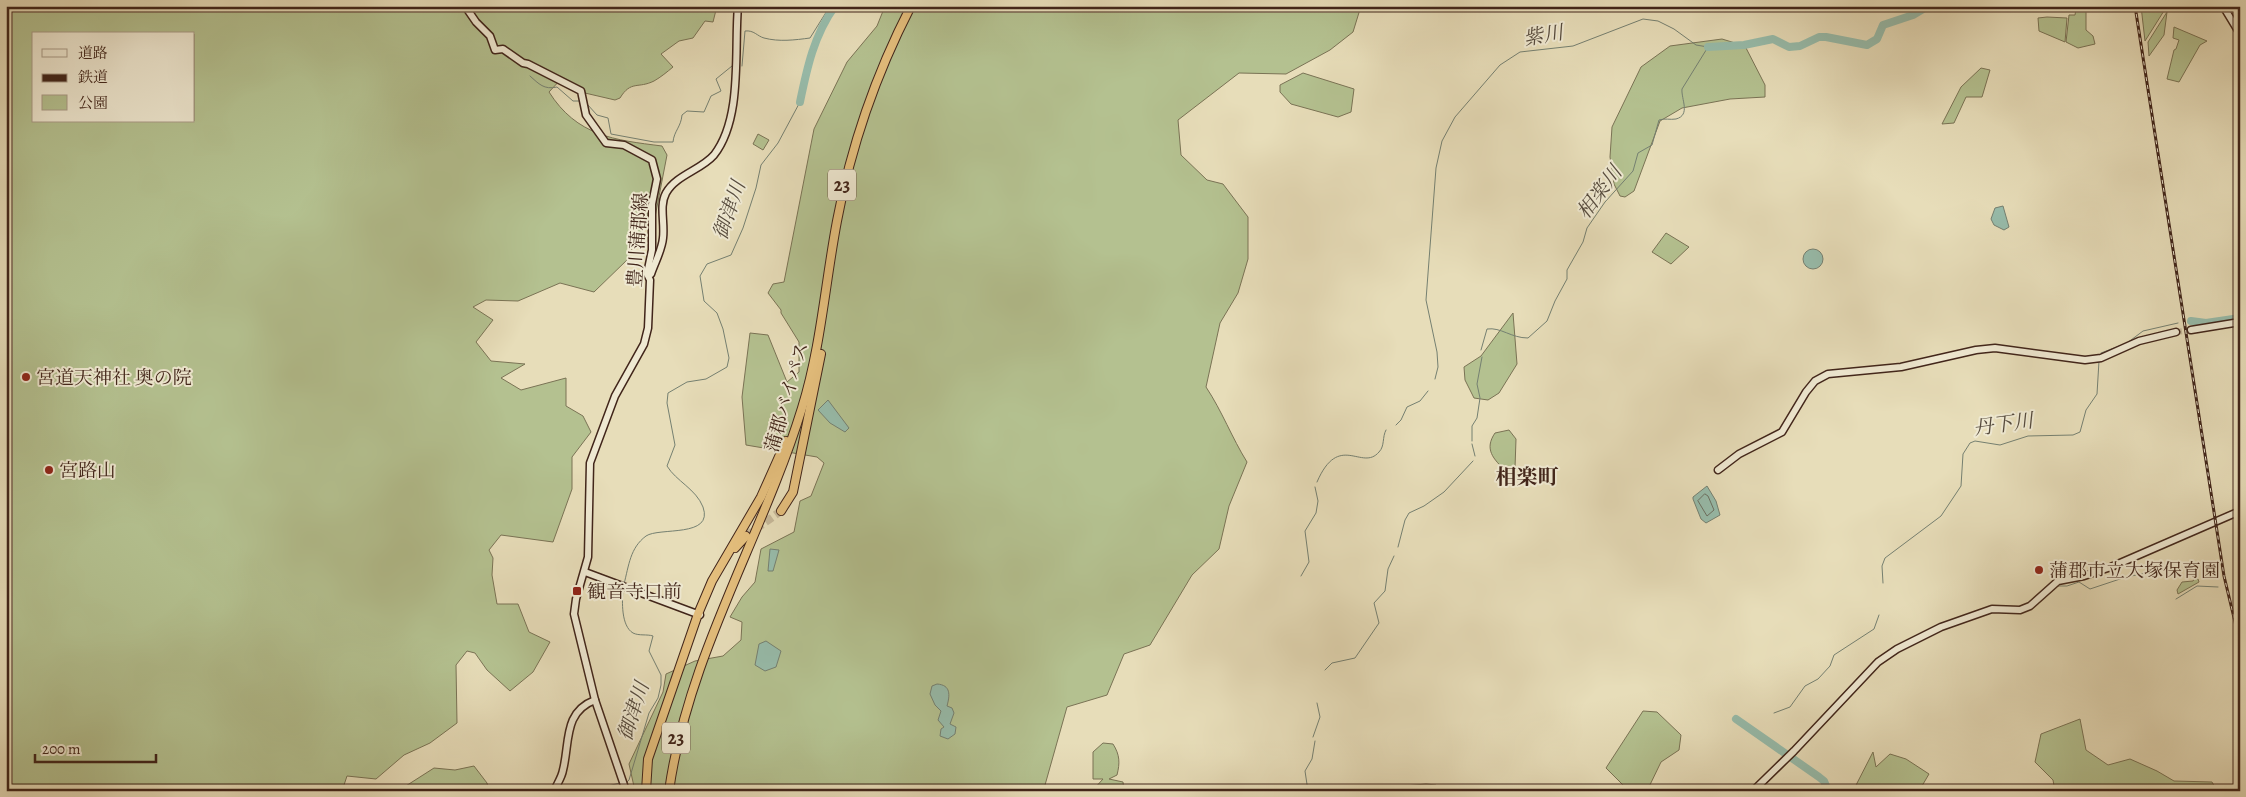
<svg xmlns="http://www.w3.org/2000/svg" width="2246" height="797" font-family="Alegreya,'Noto Serif JP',serif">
<rect width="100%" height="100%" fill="#e7ddb9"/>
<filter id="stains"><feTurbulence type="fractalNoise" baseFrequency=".004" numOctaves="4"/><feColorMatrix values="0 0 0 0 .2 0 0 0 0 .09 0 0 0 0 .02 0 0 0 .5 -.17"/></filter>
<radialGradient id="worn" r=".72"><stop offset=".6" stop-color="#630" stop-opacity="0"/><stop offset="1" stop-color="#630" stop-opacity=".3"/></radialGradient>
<g fill="#b4c190" stroke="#7a7355" fill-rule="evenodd">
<path d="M6 6H717L713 22 705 21 693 38 679 41 661 54 673 67C667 72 661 77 654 81 638 89 631 80 620 98L615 100 572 90 562 78 549 92C577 136 614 140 662 146L667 155 655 217 638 235 627 260 594 292 560 283 518 301 486 300 473 307 493 320 476 342 491 361 525 364 501 378 521 390 566 378V406L583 416 591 432 572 457V489L553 542 501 535 489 550 493 558 492 575 497 604H518L529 632 550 642 533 672 510 691 487 670 475 653 467 651 456 665 457 723 430 743 404 755 376 779 347 776 342 791H6ZM34 34H194V121H34Z"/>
<path d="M885 6H1361L1353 32 1330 50 1286 74 1239 73 1178 120 1181 155 1207 180 1223 184 1248 217V259L1238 293 1220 323 1206 387C1222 411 1232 438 1247 462L1229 506 1219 549 1192 575 1150 645 1124 654 1107 695 1067 707 1045 785 1047 791H635L629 764 663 692 666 674 695 661 723 656 741 640 742 622 730 617 742 597 755 582 761 549 794 532 800 501 811 496 824 463 817 457 746 445 742 397 750 333 768 335 787 382 799 372V342L781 313V310L768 293 773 284 784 282 814 129 847 62 877 26Z"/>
<polygon points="2079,6 2086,6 2086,30 2093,36 2095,44 2078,48 2066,42 2069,15 2075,15 2076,9"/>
<polygon points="2141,6 2167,6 2145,41"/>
<polygon points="2167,12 2164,35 2149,56 2148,42"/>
<polygon points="2047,17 2067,18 2065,42 2039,31 2038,18"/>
<polygon points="2174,27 2207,41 2200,45 2179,82 2167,79 2174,50 2176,49 2179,40 2173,38"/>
<polygon points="1722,39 1745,46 1765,85 1765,97 1730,99 1682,108 1660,121 1634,191 1625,197 1620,196 1614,184 1610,157 1612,127 1641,67 1670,46"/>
<polygon points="1981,68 1990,70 1982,97 1966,97 1954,123 1942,124 1961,87"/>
<polygon points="1303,73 1354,89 1351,112 1338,117 1291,104 1280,92 1280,85"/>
<polygon points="758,134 769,140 763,150 753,144"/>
<polygon points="1666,233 1689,247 1671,264 1652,252"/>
<polygon points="1513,313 1517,364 1499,393 1488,400 1474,398 1465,380 1464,367 1481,356"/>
<path d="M1509 430 1516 439 1515 468 1506 471C1493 459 1484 449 1495 433Z"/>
<polygon points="2195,578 2198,579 2199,582 2178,594 2177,590 2182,582 2193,581"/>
<polygon points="1643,711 1657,712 1681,735 1679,750 1661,762 1647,791 1629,791 1606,768"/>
<polygon points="2080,719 2086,750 2108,765 2130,759 2157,771 2174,781 2212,782 2217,791 2055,791 2053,780 2035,762 2041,734"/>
<path d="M1103 743 1113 744C1120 755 1120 763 1117 775L1109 779 1123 782 1124 791H1092L1103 779H1093V752Z"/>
<polygon points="1873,752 1876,767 1890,754 1906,759 1929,774 1919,791 1853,791"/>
<polygon points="474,766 487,783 489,791 398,791 434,768 455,770"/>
<polygon points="1426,784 1436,785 1436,791 1387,791 1393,787"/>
</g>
<g fill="#97bcab" stroke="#758071">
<polygon points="2003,206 2009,227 2004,230 1994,225 1991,219 1995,208"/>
<circle cx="1813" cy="259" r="10"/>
<polygon points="828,400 849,428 845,432 830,423 818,410"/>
<polygon points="1707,486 1716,501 1720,515 1706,523 1701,519 1693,499 1693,497"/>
<polygon points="770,549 779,550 773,571 768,571"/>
<polygon points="766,641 781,651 776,667 765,671 755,665 759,644"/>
<path d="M937 684C951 685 950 695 947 706L952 708 954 713 950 724 956 727 955 734 948 739 940 736 941 729 944 727 938 720 941 711 935 705 930 694 932 686Z"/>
</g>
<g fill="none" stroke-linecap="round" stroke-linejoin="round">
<polygon stroke="#6c7062" stroke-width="1" points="1705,494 1708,496 1714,510 1707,516 1698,501"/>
<g stroke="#758071" stroke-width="1">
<path d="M742 66 745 31C754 30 757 36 764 38 779 42 795 40 810 38L830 6"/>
<path d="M530 76C539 84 544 90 557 87L573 101H579"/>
<path d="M587 104 597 115 608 118 611 134 654 142H673C674 131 681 127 682 115L687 111 704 112 711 96 721 91 716 79 732 66"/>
<polyline points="2101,353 2127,343 2143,331 2178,323"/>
<path d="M1435 379 1438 367 1437 352 1426 300 1436 168 1442 141 1455 117 1500 65 1520 52 1573 46 1643 19 1658 21 1674 29 1696 45 1708 47 1682 89C1681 99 1691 115 1676 119 1670 120 1665 118 1659 120L1652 145 1638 153 1633 171 1605 202 1587 228 1583 242 1567 270V279L1555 301 1547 321 1528 338C1511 338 1501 327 1487 329L1481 350"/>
<polyline points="1396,425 1401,420 1407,407 1420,401 1428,391"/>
<polyline points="1472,441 1472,426 1477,418 1480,398 1477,384 1482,357"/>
<polyline points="1472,444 1475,456"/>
<path d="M1317 482C1339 431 1362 472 1379 452 1385 446 1382 437 1386 430"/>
<polyline points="1398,547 1405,520 1409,513 1424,506 1444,492 1473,461"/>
<polyline points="1301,576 1309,562 1305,531 1316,513 1318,501 1315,487"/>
<polyline points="1883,583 1882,566 1885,558 1941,516 1961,486 1963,454 1970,443 1975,441 2000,445 2028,436 2073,435 2080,432 2086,410 2097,394 2099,361"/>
<path d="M624 584C629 565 630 548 646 536 659 527 714 538 703 507 696 489 676 481 667 466L675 445 667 403 668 393 687 382 706 379 727 367 729 358 723 329 717 313 704 301 700 276 707 264 731 255 743 228 756 188 761 165 778 143 800 102"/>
<polyline points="2238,586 2240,586"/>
<path d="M623 590C622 601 621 626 633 633 639 636 647 634 653 636L649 651 661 675V685L658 698 649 713 629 780 627 782"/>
<polyline points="2054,590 2057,586 2067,586 2079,582 2090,589 2126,577 2152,572"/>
<polyline points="2176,599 2197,586 2218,587"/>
<polyline points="1325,670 1332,663 1355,658 1379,623 1374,603 1385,591 1388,569 1394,556"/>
<polyline points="1774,713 1790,707 1805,686 1818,679 1830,666 1834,655 1874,629 1879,615"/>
<polyline points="1313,737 1320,717 1317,703"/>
<polyline points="587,791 620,783"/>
<polyline points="1308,791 1305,771 1312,759 1315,741"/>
</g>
<g stroke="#97bcab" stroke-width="8">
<polyline points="1708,47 1744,45 1773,39 1789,47 1800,46 1819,37 1826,37 1867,45 1877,39 1883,25 1913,15 1928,6"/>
<path d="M800 102C807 68 814 35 835 6"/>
<polyline points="2191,321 2206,323 2240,318"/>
<polyline points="1736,719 1819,777 1824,781 1828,791"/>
</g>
<polyline stroke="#c6b899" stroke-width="6" stroke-dasharray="6 3" stroke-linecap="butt" points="2176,332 2191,330"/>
<polyline stroke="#c6b899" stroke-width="8" stroke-dasharray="8 4" stroke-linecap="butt" points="746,536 781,511"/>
<g stroke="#41251a" stroke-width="9">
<g id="secondary">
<polyline points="465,6 476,22 490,36 495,50 503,49 523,63 528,64 581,91 586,115 606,143 624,145 652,160 657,179 652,204 652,250 647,274 650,280 648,328 644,344 615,396 590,463 588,557 576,599 574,614 595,700 626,791"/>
<polyline points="2223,6 2240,34"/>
<path d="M651 274C655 262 662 250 663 238 665 223 659 206 666 193 676 175 701 170 714 155 743 118 734 50 738 6"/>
<polyline points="2191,330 2240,322"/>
<polyline points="1718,470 1739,454 1782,432 1806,392 1815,381 1828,374 1901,367 1976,350 1995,348 2085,360 2101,358 2139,341 2176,332"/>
<polyline points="585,572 700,615"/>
<path d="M554 791C557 784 562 777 563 770 570 743 563 712 595 700"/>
<polyline points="1753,791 1794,751 1878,662 1897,649 1941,627 1992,609 2020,610 2030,606 2058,581 2084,576 2111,567 2240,511"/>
</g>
</g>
<g stroke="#41251a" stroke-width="10">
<g id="highway">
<polyline points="781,511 793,492 821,354"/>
<polyline points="735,548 746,536"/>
<polyline points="646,791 648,759 698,614 712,581 761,497 786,441"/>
<path d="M669 791C688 655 762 538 802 408 821 347 825 284 837 221 851 146 876 74 911 6"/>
</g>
</g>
<use href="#secondary" stroke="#efe9d2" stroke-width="6"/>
<use href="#highway" stroke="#e4be7c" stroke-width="8"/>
<g stroke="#41251a" stroke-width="3">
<polyline id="rail" points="2135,6 2224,576 2240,643"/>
</g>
<use href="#rail" stroke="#efe9d2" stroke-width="1" stroke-dasharray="4" stroke-linecap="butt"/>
</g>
<g fill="#8f2418" stroke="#efe9d2" stroke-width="2">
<circle cx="26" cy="377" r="5"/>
<circle cx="49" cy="470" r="5"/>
<circle cx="2039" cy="570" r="5"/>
<rect x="572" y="586" width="10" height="10" rx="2.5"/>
</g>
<g text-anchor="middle" stroke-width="4" stroke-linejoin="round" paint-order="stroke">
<g fill="#efe9d2" stroke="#756051" stroke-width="1">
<rect x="828" y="169.5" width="28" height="31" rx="4"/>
<rect x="662" y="722.5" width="28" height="31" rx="4"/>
</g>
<g font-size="18" font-weight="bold" fill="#41251a">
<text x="842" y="191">23</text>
<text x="676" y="744">23</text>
</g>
<g font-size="19" fill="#41251a" stroke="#efe9d2">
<text transform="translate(637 240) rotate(-86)" y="7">豊川蒲郡線</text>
<text transform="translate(786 397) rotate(-74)" y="7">蒲郡バイパス</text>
</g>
<g font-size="19" fill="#41251a" stroke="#efe9d2" text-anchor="start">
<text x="36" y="384">宮道天神社 奥の院</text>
<text x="59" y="477">宮路山</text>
<text x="2049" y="577">蒲郡市立大塚保育園</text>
<text x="587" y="598">観音寺口前</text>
</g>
<g font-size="20" font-style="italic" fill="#564b3e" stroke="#efe9d2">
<text transform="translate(1543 35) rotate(-10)" y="7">紫川</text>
<text transform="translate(1599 192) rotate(-53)" y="7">相楽川</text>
<text transform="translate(729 210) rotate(-71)" y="7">御津川</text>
<text transform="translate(2003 424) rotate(-8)" y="7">丹下川</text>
<text transform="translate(633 711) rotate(-72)" y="7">御津川</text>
</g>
<g font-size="21" font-weight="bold" fill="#41251a" stroke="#efe9d2">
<text x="1527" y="484">相楽町</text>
</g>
</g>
<rect width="2246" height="797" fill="none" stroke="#e7ddb9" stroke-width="25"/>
<rect x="8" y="8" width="2231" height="782" fill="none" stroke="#41251a" stroke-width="2.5"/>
<rect x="12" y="12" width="2221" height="772" fill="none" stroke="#41251a"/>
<rect x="32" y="32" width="162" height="90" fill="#efe9d2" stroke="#a99b88"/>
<rect x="42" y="49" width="25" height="8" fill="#efe9d2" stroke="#a99b88"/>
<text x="78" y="58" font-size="15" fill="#41251a">道路</text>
<rect x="42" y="74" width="25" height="8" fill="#41251a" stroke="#a99b88"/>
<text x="78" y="82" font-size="15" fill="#41251a">鉄道</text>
<rect x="42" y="95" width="25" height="15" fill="#b4c190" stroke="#a99b88"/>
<text x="78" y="108" font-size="15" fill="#41251a">公園</text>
<path d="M35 754v8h121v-8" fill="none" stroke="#41251a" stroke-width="2.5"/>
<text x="42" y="754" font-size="15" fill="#41251a" stroke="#efe9d2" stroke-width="4" paint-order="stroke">200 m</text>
<rect width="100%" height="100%" filter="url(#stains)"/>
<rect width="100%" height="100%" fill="url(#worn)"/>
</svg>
